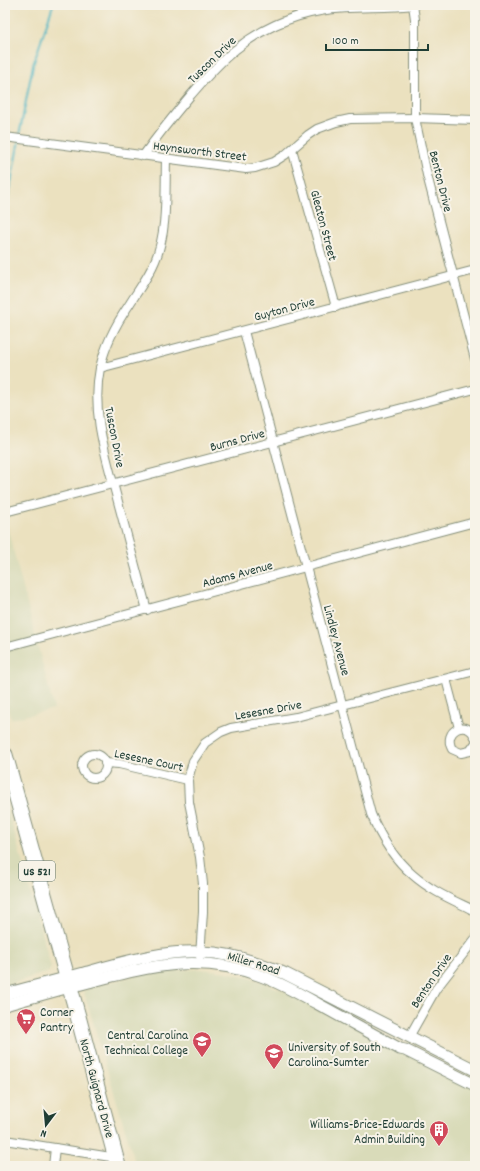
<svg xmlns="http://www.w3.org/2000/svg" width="480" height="1171" font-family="Dekko,sans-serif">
<rect width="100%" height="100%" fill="#f7f3e8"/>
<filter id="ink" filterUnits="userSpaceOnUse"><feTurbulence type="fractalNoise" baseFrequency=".025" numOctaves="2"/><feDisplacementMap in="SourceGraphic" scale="8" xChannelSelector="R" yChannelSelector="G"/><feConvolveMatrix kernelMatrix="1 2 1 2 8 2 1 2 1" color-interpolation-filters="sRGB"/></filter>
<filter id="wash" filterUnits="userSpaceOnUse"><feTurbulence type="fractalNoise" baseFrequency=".012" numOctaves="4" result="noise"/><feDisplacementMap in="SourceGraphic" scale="16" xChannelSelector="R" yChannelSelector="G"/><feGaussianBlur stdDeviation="0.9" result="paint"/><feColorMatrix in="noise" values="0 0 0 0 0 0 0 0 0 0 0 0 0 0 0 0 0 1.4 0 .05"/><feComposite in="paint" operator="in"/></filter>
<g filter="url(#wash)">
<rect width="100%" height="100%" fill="#ebe1bf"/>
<g fill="#d9dbb9">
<polygon points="5,518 54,709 11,719 5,700"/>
<polygon points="5,799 51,967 49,972 5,985"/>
<polygon points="201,969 226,972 252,978 282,990 475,1087 475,1166 134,1166 134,1159 84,992 88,988 154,971"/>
</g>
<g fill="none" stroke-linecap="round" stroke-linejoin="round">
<g stroke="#47b5c3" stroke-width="2">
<polyline points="19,136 33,65 53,5"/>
<polyline points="5,214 19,140"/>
</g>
</g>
</g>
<g filter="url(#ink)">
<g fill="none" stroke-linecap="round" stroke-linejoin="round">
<g stroke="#858f7a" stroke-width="10">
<g id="street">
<polyline points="413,5 415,19 415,118 427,175 475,359"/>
<polyline points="5,137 246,169 255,168 274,162 285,155 308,135 317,129 336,122 350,119 415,118 475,120"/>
<polyline points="292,149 336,307"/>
<path d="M143 156C158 135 174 115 190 96 204 80 218 63 235 50 259 30 290 16 320 11 350 5 383 9 414 5"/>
<path d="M244 331 371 814C380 836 394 859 413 875 431 891 453 900 475 911"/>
<polyline points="100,368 475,270"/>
<polyline points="5,512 475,389"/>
<path d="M147 610C137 573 127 536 117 498 106 456 91 412 100 368 105 345 116 324 129 305 138 290 148 278 155 261 168 231 165 191 166 159"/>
<polyline points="5,647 475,522"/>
<polyline points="446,679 459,728"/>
<path d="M475 737C467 718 442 731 452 749L461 753 470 751 475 744"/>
<circle cx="94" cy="766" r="12"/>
<polyline points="105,763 119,764 188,780"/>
<polyline points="200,956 203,912 203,884 200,857 189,802 188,780 193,761 205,743 221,732 231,728 296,717 475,671"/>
<polyline points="409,1037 436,989 475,939"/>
<polyline points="5,1140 117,1158"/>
<polyline points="53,1166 55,1148"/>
</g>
</g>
<g stroke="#858f7a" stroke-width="13">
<g id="secondary">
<path d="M5 994C31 987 58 980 84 973 121 963 163 950 201 952 231 953 259 962 286 974L475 1070"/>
<path d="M5 1005C33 997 61 989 89 982 151 966 199 953 261 976 281 983 299 994 318 1004 345 1019 373 1034 400 1049L405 1050 475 1085"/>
</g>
</g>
<g stroke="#858f7a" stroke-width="17">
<polyline id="highway" points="5,755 79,1020 118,1166"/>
</g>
<use href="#street" stroke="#fff" stroke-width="8"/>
<use href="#secondary" stroke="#fff" stroke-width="11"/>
<use href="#highway" stroke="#fff" stroke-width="15"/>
</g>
</g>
<defs>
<g id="supermarket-pin" transform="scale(1)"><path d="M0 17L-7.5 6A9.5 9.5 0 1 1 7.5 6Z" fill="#d1495b" stroke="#f7f3e8"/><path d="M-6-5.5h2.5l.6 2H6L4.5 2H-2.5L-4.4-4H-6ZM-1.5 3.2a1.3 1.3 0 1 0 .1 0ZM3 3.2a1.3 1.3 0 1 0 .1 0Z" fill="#fff"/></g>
<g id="university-pin" transform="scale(1)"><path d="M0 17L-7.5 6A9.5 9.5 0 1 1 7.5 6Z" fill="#d1495b" stroke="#f7f3e8"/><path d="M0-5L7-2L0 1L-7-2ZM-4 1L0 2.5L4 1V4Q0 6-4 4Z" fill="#fff"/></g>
<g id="building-pin" transform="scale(1)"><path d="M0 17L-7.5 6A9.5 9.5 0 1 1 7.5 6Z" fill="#d1495b" stroke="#f7f3e8"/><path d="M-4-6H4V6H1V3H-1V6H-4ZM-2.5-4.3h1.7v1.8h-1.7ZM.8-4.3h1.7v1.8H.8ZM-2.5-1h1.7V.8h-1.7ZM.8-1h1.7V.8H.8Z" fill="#fff"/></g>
</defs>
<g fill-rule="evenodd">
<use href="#supermarket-pin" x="26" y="1018"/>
<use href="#university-pin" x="202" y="1041"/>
<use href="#university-pin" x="274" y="1053"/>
<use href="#building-pin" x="439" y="1130"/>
</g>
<g text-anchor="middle" stroke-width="4" stroke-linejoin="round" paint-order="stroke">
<rect fill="#f7f3e8" stroke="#60746a" stroke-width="1" x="19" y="861" width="36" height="20" rx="3"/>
<g font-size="12" font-weight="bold" fill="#1f3d34">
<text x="37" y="875">US 521</text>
</g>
<g font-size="13" fill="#1f3d34" stroke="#f7f3e8">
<text transform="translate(211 59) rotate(-44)" y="5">Tuscon Drive</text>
<text transform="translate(200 150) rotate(7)" y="5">Haynsworth Street</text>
<text transform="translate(442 181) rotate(76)" y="5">Benton Drive</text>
<text transform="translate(325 225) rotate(75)" y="5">Gleaton Street</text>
<text transform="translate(284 308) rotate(-15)" y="5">Guyton Drive</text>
<text transform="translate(116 437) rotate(79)" y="5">Tuscon Drive</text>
<text transform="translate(237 439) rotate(-15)" y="5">Burns Drive</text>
<text transform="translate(237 573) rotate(-15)" y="5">Adams Avenue</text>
<text transform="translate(338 640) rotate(75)" y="5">Lindley Avenue</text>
<text transform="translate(268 709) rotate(-10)" y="5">Lesesne Drive</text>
<text transform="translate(149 759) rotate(12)" y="5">Lesesne Court</text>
<text transform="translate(254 962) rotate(17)" y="5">Miller Road</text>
<text transform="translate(430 980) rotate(-56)" y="5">Benton Drive</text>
<text transform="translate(98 1088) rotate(75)" y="5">North Guignard Drive</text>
</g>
<g font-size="13" fill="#1f3d34" stroke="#f7f3e8" text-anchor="start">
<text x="40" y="1016">Corner<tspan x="40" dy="15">Pantry</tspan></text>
<text x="188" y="1039" text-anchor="end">Central Carolina<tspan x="188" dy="15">Technical College</tspan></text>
<text x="288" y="1051">University of South<tspan x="288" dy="15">Carolina-Sumter</tspan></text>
<text x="425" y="1128" text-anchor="end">Williams-Brice-Edwards<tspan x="425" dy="15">Admin Building</tspan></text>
</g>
</g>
<rect width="480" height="1171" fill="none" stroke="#f7f3e8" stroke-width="20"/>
<g transform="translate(46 1125) rotate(196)" stroke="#f7f3e8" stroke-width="3" paint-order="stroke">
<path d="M0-3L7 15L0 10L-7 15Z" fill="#1f3d34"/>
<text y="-6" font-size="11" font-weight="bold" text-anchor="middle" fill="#1f3d34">N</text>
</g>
<path d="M326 44v6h102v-6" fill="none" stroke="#1f3d34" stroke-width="2"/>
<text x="332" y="44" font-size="12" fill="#1f3d34" stroke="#f7f3e8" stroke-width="3" paint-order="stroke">100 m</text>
</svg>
